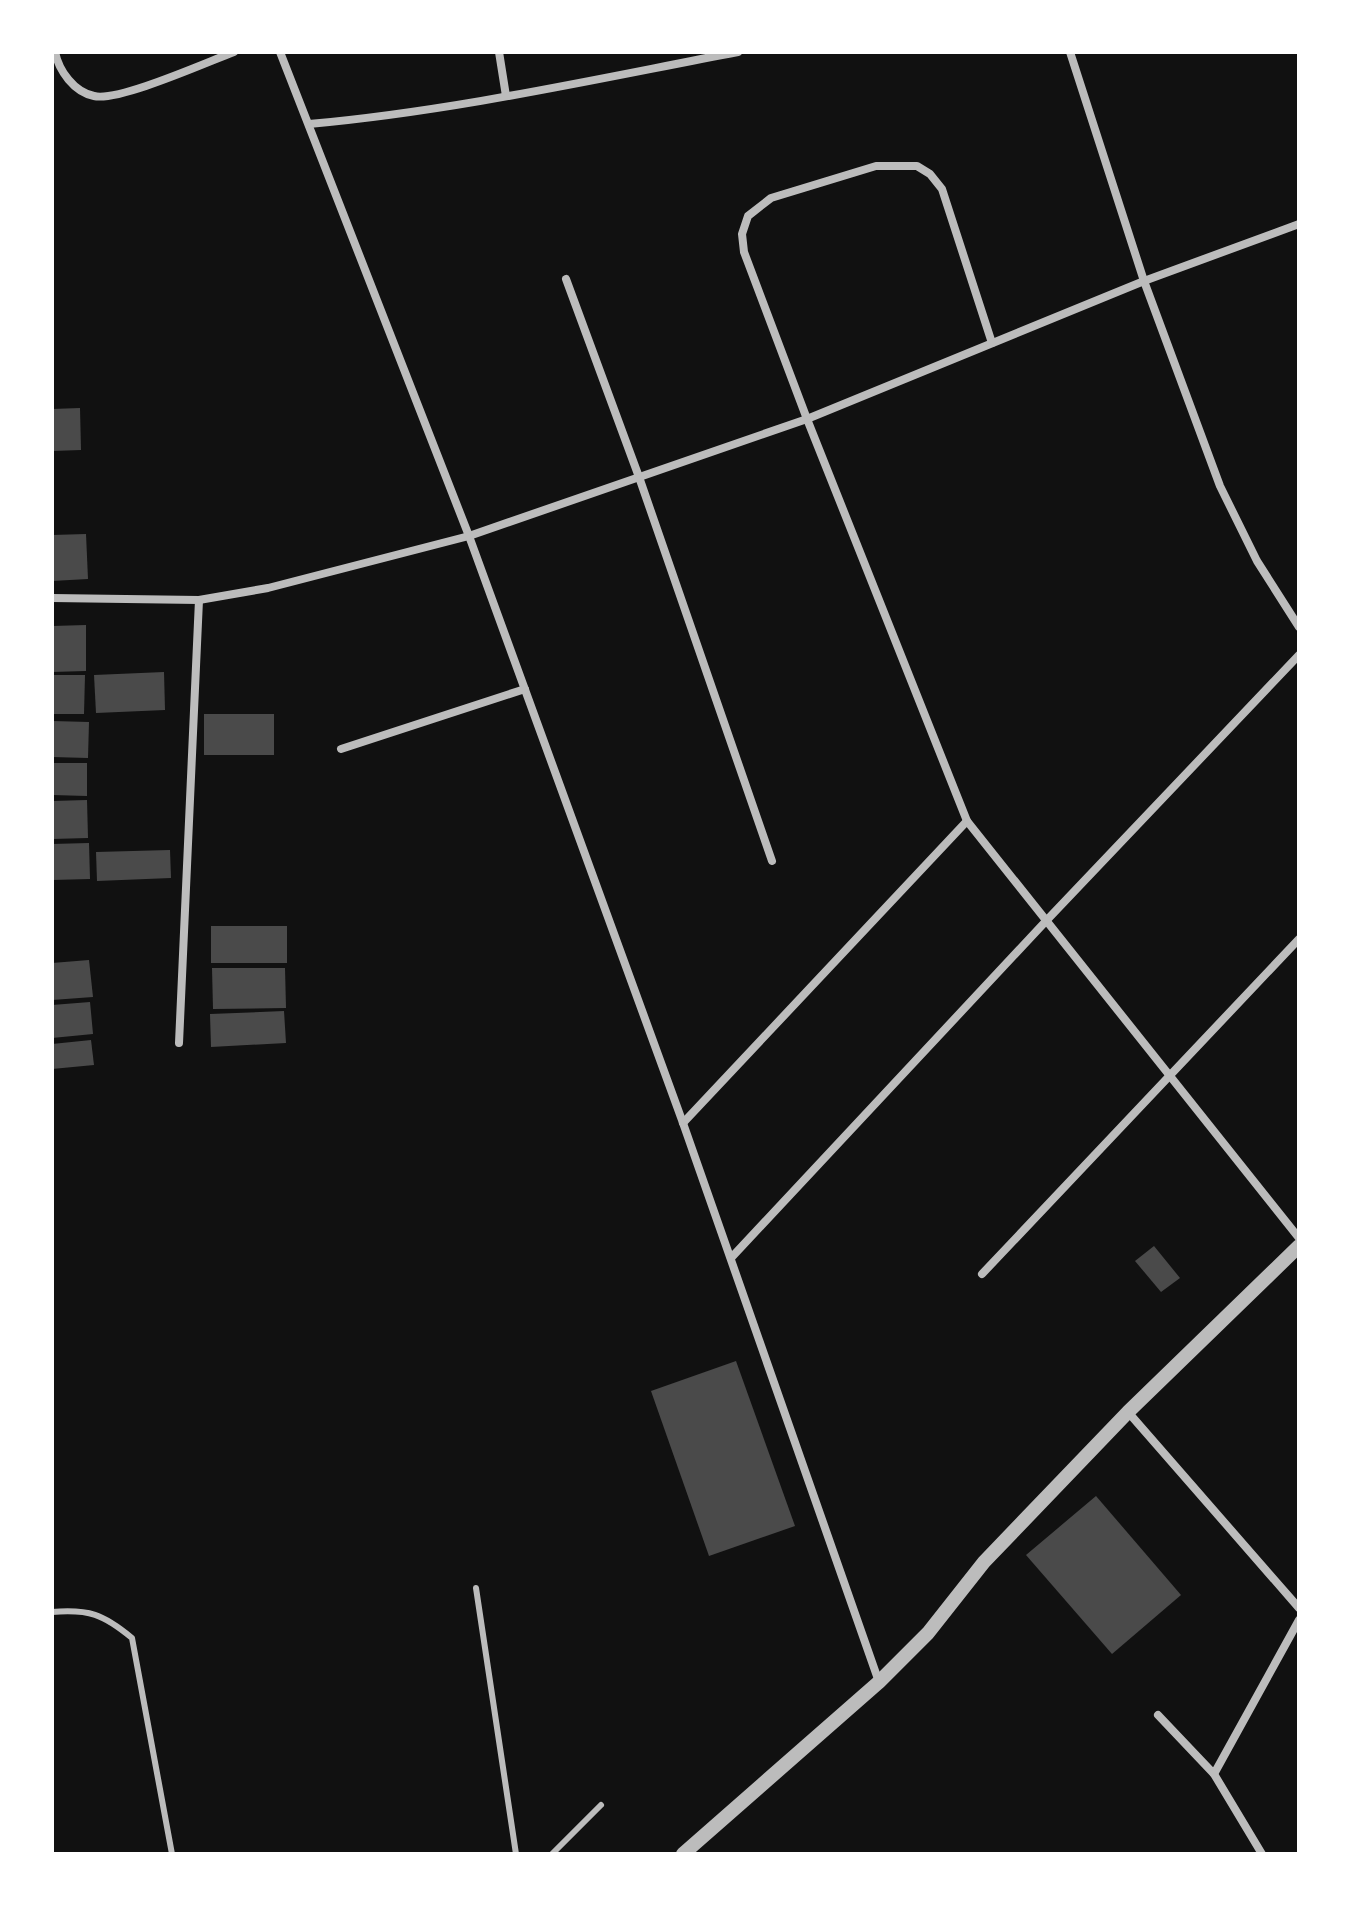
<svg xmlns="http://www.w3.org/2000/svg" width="1351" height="1906" font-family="Karla,sans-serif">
<rect width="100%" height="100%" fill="#111"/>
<g fill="#4a4a4a">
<polygon points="80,408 81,450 52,451 52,409"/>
<polygon points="86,534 88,579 52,581 52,535"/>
<polygon points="86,625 86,671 52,672 52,626"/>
<polygon points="164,672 165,710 96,713 94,675"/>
<polygon points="52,675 85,675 84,714 52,714"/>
<rect x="204" y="714" width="70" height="41"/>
<polygon points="52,721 89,722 88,758 52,757"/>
<polygon points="52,763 87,763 87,796 52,795"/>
<polygon points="87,800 88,838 52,839 52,801"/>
<polygon points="89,843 90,879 52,880 52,844"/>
<polygon points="170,850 171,878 97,881 96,852"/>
<rect x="211" y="926" width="76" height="37"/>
<polygon points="89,960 93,997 52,1000 52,963"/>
<polygon points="212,968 285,968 286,1008 213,1009"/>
<polygon points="90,1002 93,1034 52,1038 52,1005"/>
<polygon points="284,1011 286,1043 211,1047 210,1014"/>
<polygon points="91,1040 94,1065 52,1069 52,1044"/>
<polygon points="1154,1246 1180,1278 1161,1292 1135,1261"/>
<polygon points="736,1361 795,1526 709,1556 651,1391"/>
<polygon points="1096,1496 1181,1595 1112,1654 1026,1555"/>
</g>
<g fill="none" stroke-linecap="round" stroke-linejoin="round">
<g stroke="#bcbcbc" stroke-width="6">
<polyline points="476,1588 516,1854"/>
<path d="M52 1612C89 1609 103 1614 132 1638L172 1854"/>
<polyline points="552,1854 601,1805"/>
</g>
<g stroke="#bcbcbc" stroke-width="8">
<path d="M55 52C59 71 74 92 94 96 118 102 207 62 234 52"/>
<polyline points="280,52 469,536 683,1123 879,1682"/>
<polyline points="499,52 506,96"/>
<polyline points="1070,52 1144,281 1220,486 1257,561 1299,627"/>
<path d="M309 124C453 111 596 79 738 52"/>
<polyline points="566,279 639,477 772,861"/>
<polyline points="992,343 942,189 930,174 917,166 876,166 771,198 748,216 742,234 744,252 807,419 967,821 1299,1238"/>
<polyline points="52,598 199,600 268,588 469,536 807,419 1144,281 1299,224"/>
<polyline points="341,749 525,689"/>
<polyline points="179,1043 199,600"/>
<polyline points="683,1123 967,821"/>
<polyline points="731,1258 1046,921 1299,655"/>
<polyline points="982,1274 1299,939"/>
<polyline points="1128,1412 1299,1608"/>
<polyline points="1158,1715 1214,1774 1299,1620"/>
<polyline points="1214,1774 1262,1854"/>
</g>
<polyline stroke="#bcbcbc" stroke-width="14" points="683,1854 879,1682 928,1633 984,1562 1128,1412 1299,1246"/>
</g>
<rect width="1351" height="1906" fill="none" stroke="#ffffff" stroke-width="108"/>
</svg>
